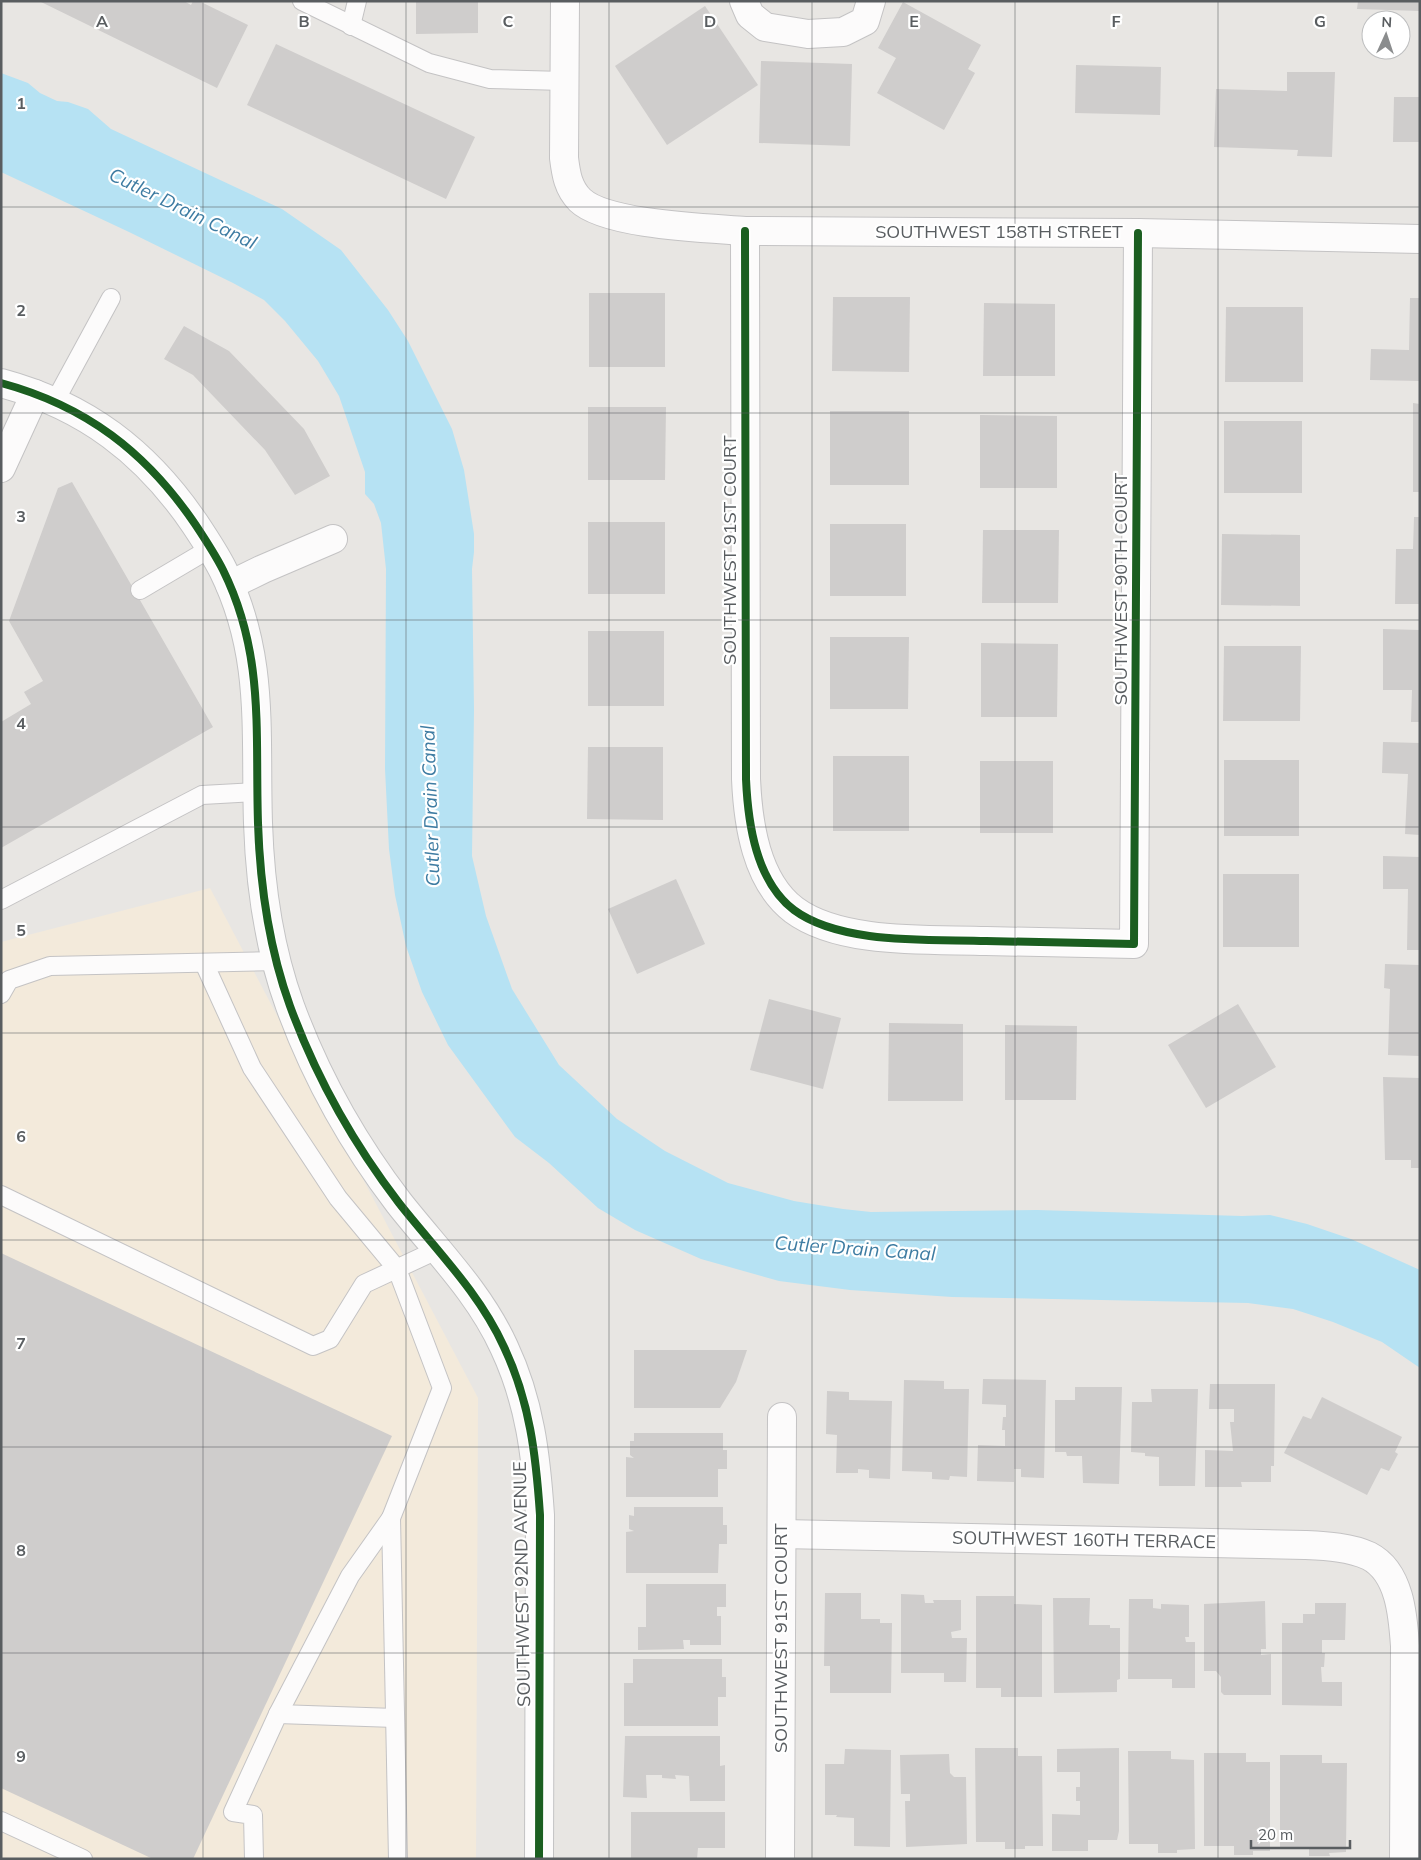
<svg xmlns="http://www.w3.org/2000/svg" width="1421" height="1860" font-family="Mulish,sans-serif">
<rect width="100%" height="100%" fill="#e8e6e3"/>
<polygon fill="#f3eadb" points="210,888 478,1398 476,1859 1,1859 1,942"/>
<polygon fill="#b6e2f3" points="1,73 28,83 40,93 57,101 68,102 88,109 111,129 282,209 341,250 388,310 408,341 452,429 464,470 474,534 474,552 472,569 474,710 472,856 486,916 512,989 559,1065 617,1119 665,1151 728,1183 794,1201 843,1209 871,1212 1037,1210 1242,1216 1270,1215 1307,1224 1351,1239 1420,1270 1420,1368 1382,1342 1333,1322 1293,1309 1248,1303 952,1297 850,1290 779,1281 701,1259 635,1230 598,1208 549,1163 515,1137 448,1045 422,992 406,946 395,895 389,849 385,769 386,569 381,523 374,504 365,494 365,472 339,396 318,361 285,321 264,300 233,283 129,232 1,172"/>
<g fill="#cfcdcc">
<polygon points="39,1 184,1 191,5 193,1 199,1 248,25 217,88"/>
<polygon points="416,1 478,1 478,33 416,34"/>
<polygon points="1358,1 1420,1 1420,11 1357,9"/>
<polygon points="903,2 981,45 968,69 975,73 944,130 877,93 896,58 878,48"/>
<polygon points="705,6 758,85 667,145 615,66"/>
<polygon points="276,44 475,137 446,199 247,105"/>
<polygon points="761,61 852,64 850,146 759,143"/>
<polygon points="1076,65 1161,67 1160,115 1075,113"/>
<polygon points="1287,72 1335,72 1332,157 1297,156 1298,150 1214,147 1216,89 1287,91"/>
<polygon points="1394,97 1420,97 1420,142 1393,142"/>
<rect x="589" y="293" width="76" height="74"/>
<polygon points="833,297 910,297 909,372 832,371"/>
<polygon points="1410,298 1420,298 1420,381 1370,380 1371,349 1409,350"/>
<polygon points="984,303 1055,304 1055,376 983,376"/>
<polygon points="1226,307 1303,307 1303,382 1225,382"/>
<polygon points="184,326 229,351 304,429 330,476 295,495 265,450 193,375 164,359"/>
<polygon points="1413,403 1420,404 1420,492 1413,492"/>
<polygon points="588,407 666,407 665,480 588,480"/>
<rect x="830" y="411" width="79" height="74"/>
<polygon points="980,415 1057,416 1057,488 980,488"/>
<rect x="1224" y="421" width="78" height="72"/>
<polygon points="72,482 213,727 1,848 1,722 31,704 24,692 43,681 9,621 58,488"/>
<polygon points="1414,517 1420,517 1420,604 1395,604 1396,549 1413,549"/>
<rect x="588" y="522" width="77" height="72"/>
<rect x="830" y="524" width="76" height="72"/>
<polygon points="983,530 1059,530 1058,603 982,603"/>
<polygon points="1222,534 1300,535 1300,606 1221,605"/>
<polygon points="1383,629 1420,630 1420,722 1411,722 1412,690 1383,690"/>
<rect x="588" y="631" width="76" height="75"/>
<polygon points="830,637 909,637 908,709 830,709"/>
<polygon points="981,643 1058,644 1057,717 981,717"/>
<polygon points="1224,646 1301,646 1300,721 1223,721"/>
<polygon points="1383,742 1420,743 1420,835 1405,834 1408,774 1382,773"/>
<polygon points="588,747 663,747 663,820 587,819"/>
<rect x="833" y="756" width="76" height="75"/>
<rect x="1224" y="760" width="75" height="76"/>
<rect x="980" y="761" width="73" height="72"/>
<polygon points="1383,856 1420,857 1420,950 1407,950 1408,889 1383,889"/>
<rect x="1223" y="874" width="76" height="73"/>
<polygon points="676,879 705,944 637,974 608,909"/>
<polygon points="1385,964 1420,965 1420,1056 1388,1055 1390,989 1384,988"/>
<polygon points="769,999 841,1018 823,1089 750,1070"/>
<polygon points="1238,1004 1276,1067 1206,1108 1168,1045"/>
<polygon points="889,1023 963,1024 963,1101 888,1101"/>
<polygon points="1005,1025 1077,1026 1076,1100 1005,1100"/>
<polygon points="1383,1077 1420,1078 1420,1168 1411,1168 1411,1160 1385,1160"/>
<polygon points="1,1253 392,1436 193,1859 153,1859 1,1788"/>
<polygon points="634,1350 747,1350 736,1382 720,1408 634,1408"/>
<polygon points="983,1379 1046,1380 1044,1478 1021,1477 1021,1469 1014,1469 1014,1482 977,1481 978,1445 1005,1446 1005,1430 1002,1430 1003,1417 1006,1417 1006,1405 982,1404"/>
<polygon points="904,1380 944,1381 944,1389 969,1389 967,1477 950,1476 949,1480 932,1479 932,1472 902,1471"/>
<polygon points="1210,1384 1275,1384 1274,1466 1271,1466 1271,1482 1241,1482 1242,1487 1205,1487 1205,1450 1233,1451 1230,1422 1234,1422 1234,1409 1209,1409"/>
<polygon points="1075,1387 1122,1387 1119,1484 1083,1483 1082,1456 1067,1456 1066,1452 1055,1452 1055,1400 1075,1400"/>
<polygon points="1151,1389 1198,1389 1195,1486 1159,1486 1159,1457 1145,1456 1145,1453 1131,1452 1132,1402 1152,1402"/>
<polygon points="827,1391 849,1392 849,1400 892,1401 890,1479 869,1478 869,1470 858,1469 858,1473 836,1473 837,1435 826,1434"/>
<polygon points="1322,1397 1402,1437 1395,1452 1398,1454 1389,1471 1381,1468 1367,1495 1284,1453 1303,1416 1311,1419"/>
<polygon points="634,1433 723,1433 723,1450 727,1450 727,1469 718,1469 718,1497 626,1497 626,1457 634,1458 630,1455 630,1441 634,1441"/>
<polygon points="634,1507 723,1507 723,1525 727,1525 727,1544 719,1544 718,1573 626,1573 626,1532 634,1531 629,1529 629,1515 634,1516"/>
<polygon points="646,1584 726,1584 726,1607 717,1607 717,1616 721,1616 721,1645 690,1645 690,1640 683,1640 684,1649 638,1650 638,1627 646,1627"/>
<polygon points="825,1593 861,1593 861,1619 880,1619 880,1623 892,1623 891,1693 830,1693 830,1666 824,1666"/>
<polygon points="901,1594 924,1595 925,1603 934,1603 933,1600 961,1600 961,1630 951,1632 952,1638 967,1638 966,1682 944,1682 944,1673 901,1673"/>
<polygon points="976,1596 1014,1596 1014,1604 1042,1605 1042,1697 1001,1697 1001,1688 976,1688"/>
<polygon points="1053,1598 1090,1598 1089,1625 1110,1625 1110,1628 1120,1628 1120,1679 1117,1680 1117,1692 1054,1693"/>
<polygon points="1129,1599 1153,1599 1153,1608 1161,1609 1161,1604 1189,1605 1189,1637 1185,1637 1186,1642 1195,1642 1195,1688 1172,1688 1172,1679 1128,1679"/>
<polygon points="1265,1601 1266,1649 1261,1649 1261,1655 1271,1654 1271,1695 1224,1695 1221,1692 1221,1677 1216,1671 1204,1671 1204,1604"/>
<polygon points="1315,1603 1346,1603 1345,1640 1322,1640 1322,1653 1325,1653 1324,1667 1321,1667 1322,1682 1342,1682 1342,1706 1282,1705 1282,1623 1303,1623 1303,1614 1315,1614"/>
<polygon points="633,1659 722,1659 722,1677 726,1677 726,1697 718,1697 718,1726 624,1726 624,1683 633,1683"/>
<polygon points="625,1736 720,1736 720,1766 725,1765 725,1801 690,1801 689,1776 675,1775 676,1779 662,1778 662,1775 646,1775 647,1798 623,1797"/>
<polygon points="975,1748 1018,1748 1018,1756 1042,1756 1043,1846 1025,1846 1025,1849 1005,1849 1005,1842 976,1842"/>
<polygon points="1119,1748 1119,1831 1117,1840 1088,1840 1088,1851 1052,1851 1052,1814 1080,1815 1080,1801 1076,1801 1076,1787 1080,1787 1080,1772 1057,1772 1057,1749"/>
<polygon points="845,1749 891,1750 890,1847 854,1846 854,1818 836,1817 837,1815 825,1815 825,1764 844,1764"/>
<polygon points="1128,1751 1171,1751 1171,1759 1194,1760 1195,1849 1177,1850 1177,1853 1158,1853 1158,1844 1129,1844"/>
<polygon points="1204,1753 1246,1753 1246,1762 1270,1762 1270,1851 1253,1851 1253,1855 1234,1855 1234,1846 1204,1846"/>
<polygon points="949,1754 950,1773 954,1777 966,1777 967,1844 906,1847 905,1801 910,1801 910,1794 901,1794 900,1755"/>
<polygon points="1280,1755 1322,1755 1322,1763 1347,1763 1346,1852 1329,1853 1330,1856 1309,1856 1309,1848 1280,1848"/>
<polygon points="631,1812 725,1812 725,1848 698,1848 697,1859 631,1858"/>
</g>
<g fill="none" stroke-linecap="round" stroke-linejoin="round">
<g stroke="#c4c3c4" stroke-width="20">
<g id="lane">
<polyline points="302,1 429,63 490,79 564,81"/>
<polyline points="351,26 357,1"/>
<polyline points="55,401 111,298"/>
<polyline points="140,590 211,548"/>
<polyline points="1,900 202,795 258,792"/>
<polyline points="204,963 252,1068 338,1198 397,1269 442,1388 391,1518 398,1859"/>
<polyline points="1,994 9,980 50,966 277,961"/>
<polyline points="1,1195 313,1346 330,1339 364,1284 439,1249"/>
<polyline points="278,1714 350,1576 391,1518"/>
<polyline points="1,1821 83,1859"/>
<polyline points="254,1859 253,1815 233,1812 278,1714 395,1718"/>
</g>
</g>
<g stroke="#c4c3c4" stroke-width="30">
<g id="street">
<path d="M565 1 564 158C566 174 568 188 580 200 606 225 707 228 745 231L1138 233 1420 239"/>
<polyline points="744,1 750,15 765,27 808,34 843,32 865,21 871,1"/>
<path d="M745 231 746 779C748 824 756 881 794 910 841 945 931 939 986 941 1036 942 1085 943 1134 944L1138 233"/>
<polyline points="1,468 35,394"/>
<polyline points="230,585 263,569 333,539"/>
<path d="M782 1534 1305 1545C1326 1546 1350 1547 1369 1556 1400 1572 1403 1616 1405 1646L1404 1859"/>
<polyline points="780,1859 782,1417"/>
</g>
</g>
<g stroke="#c3c3c4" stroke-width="30">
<path id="secondary" d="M1 383C86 406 146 452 195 524 205 539 215 554 223 570 265 655 255 732 258 823 260 885 269 948 290 1006 316 1077 353 1143 399 1203 436 1250 479 1292 504 1347 530 1402 536 1456 540 1515L539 1859"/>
</g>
<use href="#lane" stroke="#fcfbfb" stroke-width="18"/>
<use href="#street" stroke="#fcfbfb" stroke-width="28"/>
<use href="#secondary" stroke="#fcfbfb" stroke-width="28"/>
<g stroke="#fff" stroke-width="11">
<g id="cycleway">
<path d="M745 231 746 779C748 824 756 881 794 910 841 945 931 939 986 941 1036 942 1085 943 1134 944L1138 233"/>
<path d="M1 383C86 406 146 452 195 524 205 539 215 554 223 570 265 655 255 732 258 823 260 885 269 948 290 1006 316 1077 353 1143 399 1203 436 1250 479 1292 504 1347 530 1402 536 1456 540 1515L539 1859"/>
</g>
</g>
<use href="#cycleway" stroke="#1b5e20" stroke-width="8"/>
</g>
<path fill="none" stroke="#595d60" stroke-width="1" stroke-opacity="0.55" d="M203 1V1859M406 1V1859M609 1V1859M812 1V1859M1015 1V1859M1218 1V1859M1 207H1420M1 413H1420M1 620H1420M1 827H1420M1 1033H1420M1 1240H1420M1 1447H1420M1 1653H1420"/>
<g text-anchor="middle" stroke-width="4.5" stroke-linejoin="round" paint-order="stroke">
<g font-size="18" fill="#595d60" stroke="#fff">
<text x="999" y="238">SOUTHWEST 158TH STREET</text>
<text transform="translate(730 550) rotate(-90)" y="6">SOUTHWEST 91ST COURT</text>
<text transform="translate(1121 589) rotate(-90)" y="6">SOUTHWEST 90TH COURT</text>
<text transform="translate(1084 1540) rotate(1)" y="6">SOUTHWEST 160TH TERRACE</text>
<text transform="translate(522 1584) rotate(-91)" y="6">SOUTHWEST 92ND AVENUE</text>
<text transform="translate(781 1638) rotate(-90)" y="6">SOUTHWEST 91ST COURT</text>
</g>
<g font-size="19" font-style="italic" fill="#3e7ca2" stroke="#fff">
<text transform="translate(183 208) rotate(26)" y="7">Cutler Drain Canal</text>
<text transform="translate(430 806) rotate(-92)" y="7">Cutler Drain Canal</text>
<text transform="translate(855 1248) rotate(4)" y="7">Cutler Drain Canal</text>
</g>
</g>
<g font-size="16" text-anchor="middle" font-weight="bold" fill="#595d60" stroke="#fff" stroke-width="4.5" stroke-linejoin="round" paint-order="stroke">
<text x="102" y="27">A</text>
<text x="304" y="27">B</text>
<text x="508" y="27">C</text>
<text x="710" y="27">D</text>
<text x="914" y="27">E</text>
<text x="1116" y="27">F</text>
<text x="1320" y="27">G</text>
<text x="21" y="109">1</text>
<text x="21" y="316">2</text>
<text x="21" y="522">3</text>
<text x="21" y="729">4</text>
<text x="21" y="936">5</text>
<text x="21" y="1142">6</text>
<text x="21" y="1349">7</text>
<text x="21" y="1556">8</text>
<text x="21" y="1762">9</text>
</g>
<rect width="1421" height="1860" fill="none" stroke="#595d60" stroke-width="5"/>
<g transform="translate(1386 35) rotate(3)"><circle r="24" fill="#ffffff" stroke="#bdbebf"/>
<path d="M0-4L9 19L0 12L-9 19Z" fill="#8b8d8e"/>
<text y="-8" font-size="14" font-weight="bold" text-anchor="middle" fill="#595d60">N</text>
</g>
<path d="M1251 1840v8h99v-8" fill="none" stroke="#595d60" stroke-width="2.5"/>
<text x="1258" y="1840" font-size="15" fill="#595d60" stroke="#ffffff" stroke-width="4" paint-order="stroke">20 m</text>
</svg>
